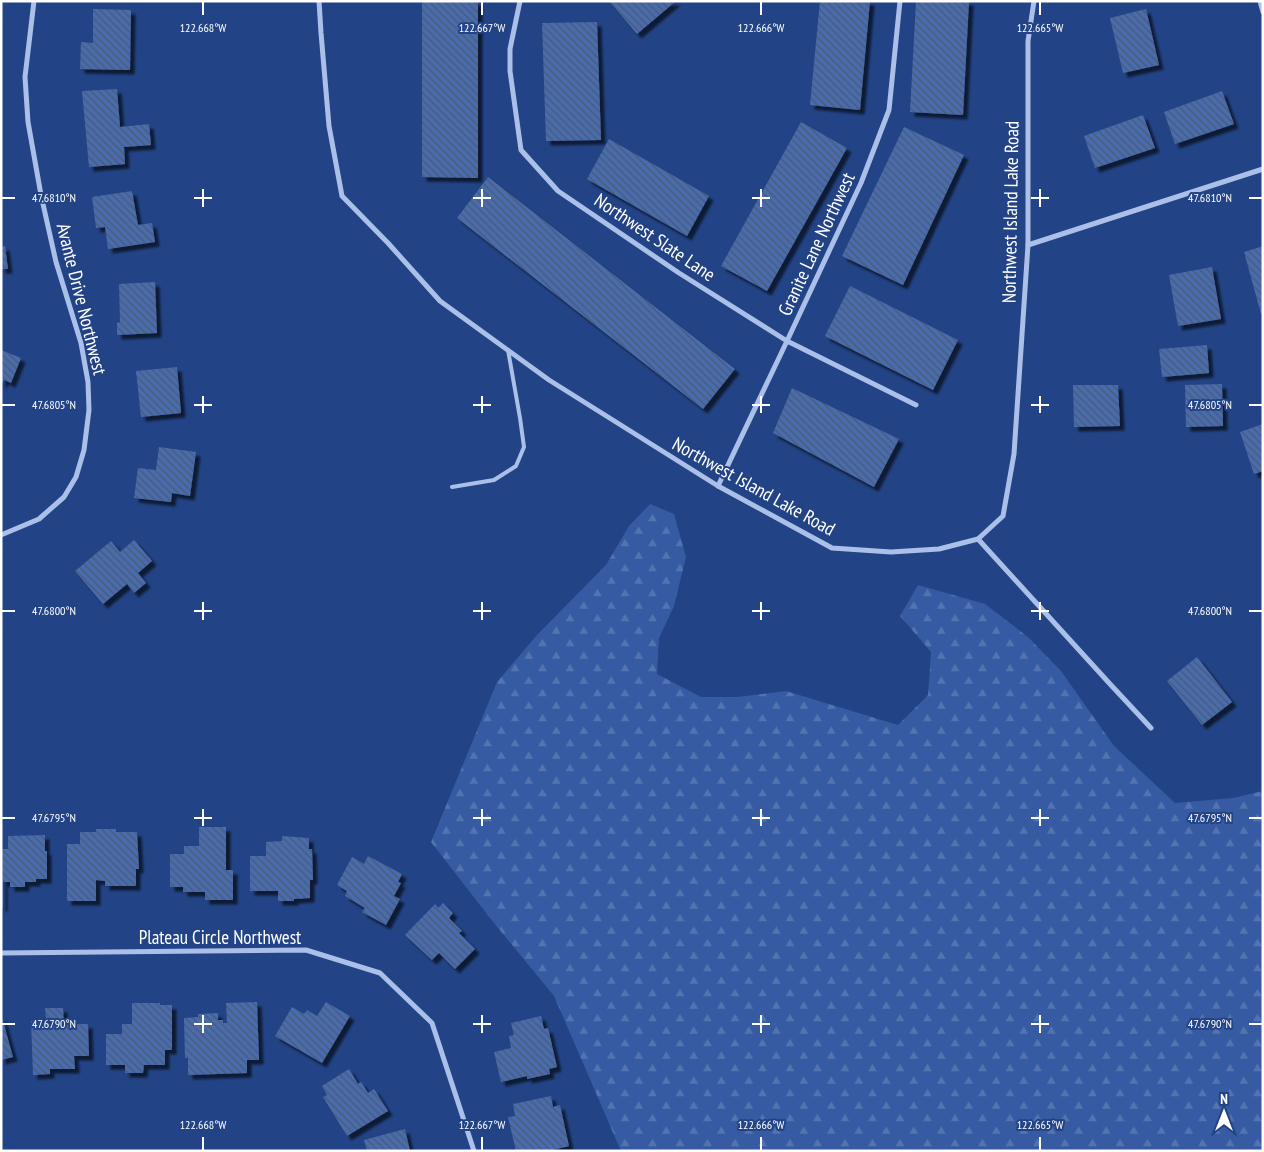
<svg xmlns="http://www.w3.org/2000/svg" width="1264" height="1152" font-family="'PT Sans Narrow',sans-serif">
<defs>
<pattern id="forest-firs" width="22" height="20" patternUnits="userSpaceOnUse" patternTransform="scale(1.25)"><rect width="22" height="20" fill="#365ba2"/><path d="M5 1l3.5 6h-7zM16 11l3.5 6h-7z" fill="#5474b0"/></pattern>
<pattern id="building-back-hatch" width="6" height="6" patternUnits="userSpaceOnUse" patternTransform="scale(1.25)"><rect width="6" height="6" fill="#4a6cad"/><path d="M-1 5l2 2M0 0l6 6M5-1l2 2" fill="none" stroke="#4b5973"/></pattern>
<filter id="shadow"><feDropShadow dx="4.5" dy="4.5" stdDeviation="1" flood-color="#0009"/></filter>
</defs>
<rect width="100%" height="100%" fill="#224385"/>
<polygon fill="url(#forest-firs)" points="650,504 674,514 686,557 674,606 659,638 657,674 701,697 737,697 786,691 898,725 928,695 931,652 900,616 918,585 985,604 1028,637 1061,671 1114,746 1175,803 1233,798 1263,791 1263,1151 621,1151 554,996 494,923 431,842 497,682 537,635 606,565 629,526"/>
<g fill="url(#building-back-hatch)" filter="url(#shadow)">
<polygon points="422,1 478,1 478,178 422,177"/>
<polygon points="609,1 676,1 637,34"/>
<polygon points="820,1 870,1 860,110 810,105"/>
<polygon points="916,1 969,1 963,115 910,112"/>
<polygon points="93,9 131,10 130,70 80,69 81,42 93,43"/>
<polygon points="1146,9 1159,65 1123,73 1110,18"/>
<polygon points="597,22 601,140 546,141 542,23"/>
<polygon points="117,89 120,127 149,124 151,145 124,147 125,164 89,167 82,91"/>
<polygon points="1222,91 1234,124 1175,144 1164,112"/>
<polygon points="1143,115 1155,148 1095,168 1084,136"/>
<polygon points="801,122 847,148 767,291 721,266"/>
<polygon points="904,127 964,155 903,285 842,256"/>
<polygon points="609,139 709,196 687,236 587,179"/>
<polygon points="488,177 735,369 703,409 457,218"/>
<polygon points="132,191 138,225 152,223 155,242 108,249 105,227 96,228 92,197"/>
<polygon points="5,246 8,269 1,269 1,247"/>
<polygon points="1263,246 1263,313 1261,314 1244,252"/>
<polygon points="1212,267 1221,319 1178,326 1169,275"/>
<polygon points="155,282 157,333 117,335 117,323 120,322 119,284"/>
<polygon points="850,286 958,340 933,390 825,336"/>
<polygon points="1207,345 1209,373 1162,377 1159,349"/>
<polygon points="1,350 21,358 11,383 4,380 1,385"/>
<polygon points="177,367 181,413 141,417 136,371"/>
<polygon points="1222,384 1223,426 1186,427 1185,385"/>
<polygon points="1073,385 1118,385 1120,426 1074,427"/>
<polygon points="792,388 899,439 874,487 773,433"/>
<polygon points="1263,424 1263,471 1254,474 1240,432"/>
<polygon points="159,447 196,452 190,496 172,493 171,502 134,498 138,468 156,470"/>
<polygon points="134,540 152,561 138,573 146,583 134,593 127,584 103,604 75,571 111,541 120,552"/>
<polygon points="1197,657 1232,702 1202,725 1167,681"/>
<polygon points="199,827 226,827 226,870 233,870 233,900 205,900 205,892 183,892 183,887 170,887 170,854 184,854 184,846 199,846"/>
<polygon points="96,829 116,829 116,832 137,832 139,869 136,869 136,886 105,886 105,881 96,880 96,901 67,901 67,844 80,844 80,832 96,832"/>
<polygon points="45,835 45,851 47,851 47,879 36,879 36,882 25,882 25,887 10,887 10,882 3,882 3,907 1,907 1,849 8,849 8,836"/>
<polygon points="282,836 309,838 309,849 312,849 313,880 310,880 310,898 294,899 294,901 278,901 278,891 250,891 250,856 266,856 266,842 282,841"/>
<polygon points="368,856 402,874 398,882 401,883 394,896 400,899 386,925 362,912 365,908 345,896 347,891 337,885 352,857 364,864"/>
<polygon points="443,903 453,913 449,918 462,931 459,933 475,949 455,969 439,953 432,960 405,935 435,904 438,908"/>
<polygon points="257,1002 259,1060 247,1060 247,1073 188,1075 188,1058 185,1058 184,1018 198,1017 198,1014 218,1013 218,1020 223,1020 223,1023 227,1023 226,1003"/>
<polygon points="326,1002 350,1016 322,1063 275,1036 292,1007 304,1014 307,1010 317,1016"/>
<polygon points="132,1003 160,1003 160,1005 172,1005 172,1050 165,1050 165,1065 144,1065 143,1073 125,1073 125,1065 106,1065 106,1034 122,1034 122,1024 132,1024"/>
<polygon points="45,1008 63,1008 64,1024 88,1024 89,1056 74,1056 75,1069 50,1069 50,1074 33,1075 31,1021 46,1020"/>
<polygon points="1,1014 13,1057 1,1060"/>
<polygon points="541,1016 544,1029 548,1028 557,1067 549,1069 550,1074 527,1079 527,1076 501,1082 494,1052 511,1048 509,1036 514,1035 511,1023"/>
<polygon points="349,1069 358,1084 361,1082 368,1093 374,1089 388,1111 347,1136 323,1097 327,1095 322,1086"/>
<polygon points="551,1096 553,1107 560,1105 569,1146 548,1151 516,1151 508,1117 515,1116 513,1104"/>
<polygon points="405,1129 410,1151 367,1151 364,1140"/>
</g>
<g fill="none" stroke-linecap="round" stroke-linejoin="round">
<polyline stroke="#abc0e9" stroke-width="4" points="452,487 494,480 516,466 524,447 520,418 508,350"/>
<g stroke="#abc0e9" stroke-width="5">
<polyline points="319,1 321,33 329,126 342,196 388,243 440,301 549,380 718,486 832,548 891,552 939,549 978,539 1003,516 1014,454 1028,245 1028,41 1034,1"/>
<polyline points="520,1 510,49 510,71 521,150 558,191 679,273 787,341 916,405"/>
<polyline points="1260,1 1263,12"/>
<polyline points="1028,245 1263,169"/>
<polyline points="718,486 787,341 861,183 889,110 900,1"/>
<polyline points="1,535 39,519 64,497 76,477 84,450 89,410 88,382 81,343 56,262 41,195 28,122 25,77 34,1"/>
<polyline points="978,539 1110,684 1151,728"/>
<polyline points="1,953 306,950 380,973 432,1023 474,1151"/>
</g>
</g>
<path fill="none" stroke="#fff" stroke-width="2" d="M203 2V15M482 2V15M761 2V15M1040 2V15M203 189V207M482 189V207M761 189V207M1040 189V207M2 198H15M194 198H212M473 198H491M752 198H770M1031 198H1049M1249 198H1262M203 396V413M482 396V413M761 396V413M1040 396V413M2 405H15M194 405H212M473 405H491M752 405H770M1031 405H1049M1249 405H1262M203 602V620M482 602V620M761 602V620M1040 602V620M2 611H15M194 611H212M473 611H491M752 611H770M1031 611H1049M1249 611H1262M203 809V826M482 809V826M761 809V826M1040 809V826M2 818H15M194 818H212M473 818H491M752 818H770M1031 818H1049M1249 818H1262M203 1015V1033M482 1015V1033M761 1015V1033M1040 1015V1033M2 1024H15M194 1024H212M473 1024H491M752 1024H770M1031 1024H1049M1249 1024H1262M203 1137V1150M482 1137V1150M761 1137V1150M1040 1137V1150"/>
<g text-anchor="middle" stroke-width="4" stroke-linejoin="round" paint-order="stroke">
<g font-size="19" fill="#fff" stroke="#224385">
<text transform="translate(1010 212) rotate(-89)" y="7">Northwest Island Lake Road</text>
<text transform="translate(655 237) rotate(34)" y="7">Northwest Slate Lane</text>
<text transform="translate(816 244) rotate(-65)" y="7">Granite Lane Northwest</text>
<text transform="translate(82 299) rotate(76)" y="7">Avante Drive Northwest</text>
<text transform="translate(754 486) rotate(29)" y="7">Northwest Island Lake Road</text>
<text x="220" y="944">Plateau Circle Northwest</text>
</g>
</g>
<g font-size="12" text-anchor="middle" fill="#fff" stroke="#224385" stroke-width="4" stroke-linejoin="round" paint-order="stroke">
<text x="203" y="32">122.668°W</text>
<text x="482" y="32">122.667°W</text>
<text x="761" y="32">122.666°W</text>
<text x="1040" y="32">122.665°W</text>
<text x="54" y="202">47.6810°N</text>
<text x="1210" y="202">47.6810°N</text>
<text x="54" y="409">47.6805°N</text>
<text x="1210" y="409">47.6805°N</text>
<text x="54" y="615">47.6800°N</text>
<text x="1210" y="615">47.6800°N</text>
<text x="54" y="822">47.6795°N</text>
<text x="1210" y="822">47.6795°N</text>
<text x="54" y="1028">47.6790°N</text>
<text x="1210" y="1028">47.6790°N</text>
<text x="203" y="1129">122.668°W</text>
<text x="482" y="1129">122.667°W</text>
<text x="761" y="1129">122.666°W</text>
<text x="1040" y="1129">122.665°W</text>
</g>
<rect width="1264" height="1152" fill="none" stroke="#ffffff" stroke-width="5"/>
<g transform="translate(1224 1112)" stroke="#224385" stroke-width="4" paint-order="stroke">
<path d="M0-4L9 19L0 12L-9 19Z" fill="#ffffff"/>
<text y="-8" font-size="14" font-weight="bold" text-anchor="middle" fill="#ffffff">N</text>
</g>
</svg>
